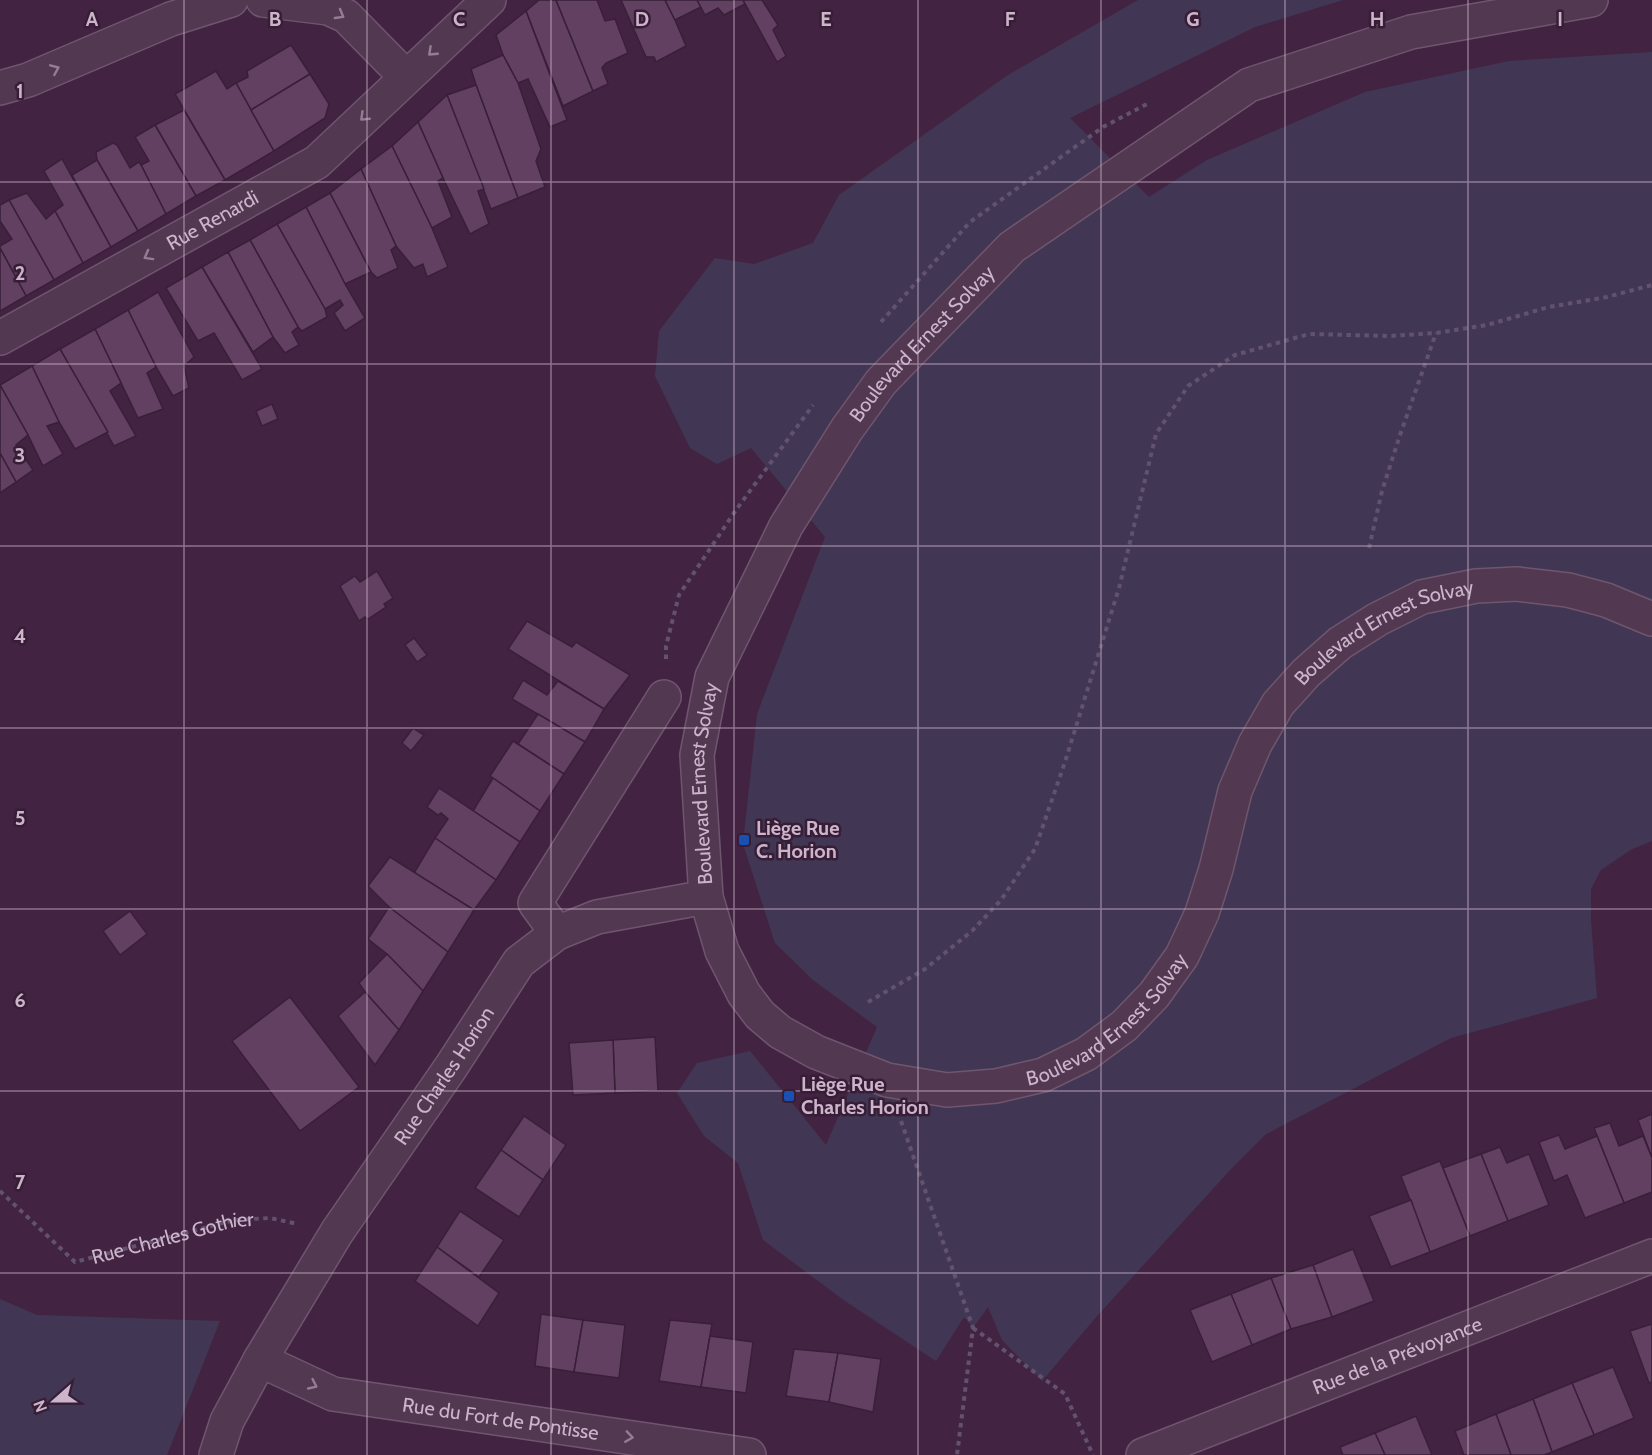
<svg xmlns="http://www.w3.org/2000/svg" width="1652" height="1455" font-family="Cabin,sans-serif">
<rect width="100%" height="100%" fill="#422442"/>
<g fill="#413755">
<polygon points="1138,0 1343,0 1255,27 1070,118 1149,197 1207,160 1365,92 1509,61 1652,52 1652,841 1632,849 1601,870 1591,889 1591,921 1597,998 1451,1038 1266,1134 1231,1169 1097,1316 1042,1381 1002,1340 988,1307 973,1328 964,1317 936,1361 845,1301 763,1240 738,1163 704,1136 677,1093 697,1063 750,1051 826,1145 877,1027 813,980 775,943 743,844 757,714 825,537 751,448 717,464 690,448 655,376 659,331 715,258 754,264 813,243 839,195 1008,75"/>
<polygon points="0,1299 37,1315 220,1321 167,1455 0,1455"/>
</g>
<g fill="#624062" stroke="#391f38" stroke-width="1.5">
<polygon points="539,0 556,0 593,91 563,106 526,11"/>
<polygon points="556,0 597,0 605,21 615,19 628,53 606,63 602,68 608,84 593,91"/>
<polygon points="621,0 665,0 675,20 686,46 656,62 654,57 646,57"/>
<polygon points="665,0 697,0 701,7 675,20"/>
<polygon points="697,0 743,0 745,4 724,15 718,8 705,15"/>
<polygon points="743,0 762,0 778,25 773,30 786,56 777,62"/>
<polygon points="526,11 567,120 550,127 528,79 518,83 503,55 496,35"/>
<polygon points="291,45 310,74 251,110 236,83 248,77 247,71"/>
<polygon points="503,55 518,83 541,149 536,161 545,187 518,198 476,85 471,69"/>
<polygon points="216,71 227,89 236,83 274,151 225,180 175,94"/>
<polygon points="310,74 329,104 325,118 274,151 251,110"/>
<polygon points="476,85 518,198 491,209 447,95"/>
<polygon points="447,95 484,189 478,191 489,224 470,234 443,178 418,122"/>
<polygon points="184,110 225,180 196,196 155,125"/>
<polygon points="418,122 443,178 438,181 452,217 432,228 392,146"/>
<polygon points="155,125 196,196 166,214 141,165 149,161 135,137"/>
<polygon points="113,143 117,145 130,168 139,162 141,165 166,214 138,231 97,160 96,152"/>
<polygon points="392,146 432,228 448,267 427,277 423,264 414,268 396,246 361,169"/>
<polygon points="62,159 111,247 83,263 55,211 63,205 44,171"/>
<polygon points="97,160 138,231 111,247 72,175"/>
<polygon points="361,169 396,246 391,250 398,268 377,278 371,272 330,193"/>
<polygon points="27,193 46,219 55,211 83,263 54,280 9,200"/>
<polygon points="330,193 371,272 345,284 306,207"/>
<polygon points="9,200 54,280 26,296 0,248 0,246 12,239 0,221 0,205"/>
<polygon points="306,207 345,284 365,318 345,331 334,313 343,305 340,300 325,309 277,224"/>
<polygon points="277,224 325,309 327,317 302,331 298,327 250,240"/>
<polygon points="250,240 298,327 292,332 299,345 285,353 273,337 228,252"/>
<polygon points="0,248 26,296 0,311"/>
<polygon points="228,252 273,337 253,352 202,267"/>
<polygon points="202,267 262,369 242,380 214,333 198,341 166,288"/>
<polygon points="158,292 194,357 184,366 189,388 173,396 156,367 128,310"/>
<polygon points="128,310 156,367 147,373 163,409 138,418 95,329"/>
<polygon points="95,329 121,383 110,391 136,436 114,446 60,349"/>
<polygon points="60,349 108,432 75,449 59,422 32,366"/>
<polygon points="32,366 59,422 47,426 63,454 43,466 28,435 0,385"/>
<polygon points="0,385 28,435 16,445 33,470 16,482 0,453"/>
<polygon points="272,404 278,419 262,426 256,411"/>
<polygon points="0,453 16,482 0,493"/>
<polygon points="377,571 393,598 384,604 386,607 368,619 365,617 359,621 340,586 355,576 360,582"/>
<polygon points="527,621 572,647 576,642 630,675 604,709 508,649"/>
<polygon points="414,638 427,655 417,662 405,645"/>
<polygon points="523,680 547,695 558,681 604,709 585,742 512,699"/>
<polygon points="538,714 585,742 564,774 518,744"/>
<polygon points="413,728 424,735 411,751 402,743"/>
<polygon points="513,741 564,774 540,811 490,776"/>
<polygon points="493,778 540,811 520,842 473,811"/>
<polygon points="439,788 520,842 496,880 435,838 448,819 441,813 438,815 427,807"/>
<polygon points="435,838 496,880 474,910 414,873"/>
<polygon points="390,857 474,910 448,952 389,907 368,886"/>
<polygon points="389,907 448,952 423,991 387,954 368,939"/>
<polygon points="130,911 147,934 120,955 103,931"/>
<polygon points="387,954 423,991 399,1030 365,992 359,983"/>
<polygon points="365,992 399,1030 375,1065 338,1016"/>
<polygon points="290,997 359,1087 300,1131 232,1041"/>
<polygon points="655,1037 658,1091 615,1093 613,1040"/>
<polygon points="613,1040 615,1093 573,1095 569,1043"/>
<polygon points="1652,1114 1652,1158 1638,1120"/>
<polygon points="524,1116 566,1145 543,1180 501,1150"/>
<polygon points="1610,1123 1619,1146 1643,1136 1652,1158 1652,1192 1624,1203 1594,1128"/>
<polygon points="1559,1135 1565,1149 1597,1136 1624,1203 1585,1218 1567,1175 1554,1181 1539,1142"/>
<polygon points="1500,1147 1507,1163 1529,1154 1549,1205 1508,1221 1481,1154"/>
<polygon points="501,1150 543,1180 519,1217 475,1188"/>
<polygon points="1481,1154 1508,1221 1470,1236 1443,1168"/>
<polygon points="1440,1161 1470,1236 1430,1252 1401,1176"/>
<polygon points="1411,1200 1430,1252 1391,1267 1369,1216"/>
<polygon points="460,1211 504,1240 479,1277 437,1247"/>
<polygon points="437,1247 499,1293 478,1326 415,1281"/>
<polygon points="1353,1249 1374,1301 1332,1317 1313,1265"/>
<polygon points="1313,1265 1332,1317 1291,1329 1271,1278"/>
<polygon points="1271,1278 1291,1329 1252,1345 1231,1294"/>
<polygon points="1231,1294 1252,1345 1212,1362 1190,1310"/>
<polygon points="541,1314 583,1320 574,1372 535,1366"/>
<polygon points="583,1320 625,1325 619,1378 574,1372"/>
<polygon points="670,1320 712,1324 701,1387 659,1381"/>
<polygon points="1652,1324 1652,1382 1649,1383 1630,1331"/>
<polygon points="710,1336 753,1342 746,1393 701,1387"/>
<polygon points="794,1349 838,1353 829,1402 786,1396"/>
<polygon points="838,1353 881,1359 873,1412 829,1402"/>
<polygon points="1613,1367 1634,1418 1594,1435 1572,1383"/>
<polygon points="1572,1383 1594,1435 1552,1452 1533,1399"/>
<polygon points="1533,1399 1552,1452 1544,1455 1511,1455 1496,1414"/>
<polygon points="1496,1414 1511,1455 1464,1455 1455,1431"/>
<polygon points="1416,1416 1432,1455 1385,1455 1375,1433"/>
<polygon points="1375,1433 1385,1455 1343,1455 1340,1447"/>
</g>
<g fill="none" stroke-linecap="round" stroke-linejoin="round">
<g stroke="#6f566e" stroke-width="36">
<g id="minor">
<polyline points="263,0 328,8 346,16 406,77"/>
<polyline points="0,88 28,80 171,19 231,0"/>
<path id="s2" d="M0 338 317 162 489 0"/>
<path id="s3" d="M706 897 722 951 744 994 760 1015 780 1032 816 1052 887 1080 947 1090 996 1086 1043 1075 1086 1054 1124 1026 1154 995 1182 956 1202 913 1216 869 1235 791 1255 744 1278 704 1306 673 1340 643 1378 619 1422 597 1476 586 1517 584 1568 590 1606 600 1652 619"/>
<polyline points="557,933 535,903 664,697"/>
<path id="s4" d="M260 1360 333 1394 749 1455"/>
<path id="s5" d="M1143 1455 1652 1256"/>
</g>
</g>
<g stroke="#6f566e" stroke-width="36">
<g id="tertiary">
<path id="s6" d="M216 1455 227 1421 260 1360 337 1232 451 1067 519 962 557 933 597 917 706 897 697 755 712 677 786 526 847 429 881 382 1012 247 1249 85 1411 32 1591 0"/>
</g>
</g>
<g stroke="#62526d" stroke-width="4" stroke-dasharray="4.5 4.5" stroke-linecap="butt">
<polyline points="881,322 970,222 1103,127 1149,103"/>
<polyline points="1369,548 1382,491 1400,435 1436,333"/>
<polyline points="666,659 666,646 679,595 736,510 813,405"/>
<polyline points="868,1002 925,969 972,931 1001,900 1035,849 1065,762 1119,588 1156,434 1188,386 1235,355 1309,334 1390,336 1436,333 1487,325 1549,307 1607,297 1652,285"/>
<polyline points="901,1121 973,1328 957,1455"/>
<path id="s1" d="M0 1191 75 1262 234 1220 270 1218 298 1224"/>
<polyline points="973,1328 1065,1394 1093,1455"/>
</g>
<use href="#minor" stroke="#523951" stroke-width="33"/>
<use href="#tertiary" stroke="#523951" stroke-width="33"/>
</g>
<defs><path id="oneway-chevron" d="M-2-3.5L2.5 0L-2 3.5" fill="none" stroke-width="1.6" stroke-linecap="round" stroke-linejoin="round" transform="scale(1.5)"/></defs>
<g stroke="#957d94">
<use href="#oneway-chevron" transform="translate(340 15) rotate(30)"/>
<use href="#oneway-chevron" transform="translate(432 52) rotate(137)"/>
<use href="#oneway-chevron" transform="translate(55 69) rotate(-23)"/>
<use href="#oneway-chevron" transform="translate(364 117) rotate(136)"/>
<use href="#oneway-chevron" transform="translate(148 256) rotate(151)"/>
<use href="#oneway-chevron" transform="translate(313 1385) rotate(25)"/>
<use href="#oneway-chevron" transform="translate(629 1437) rotate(8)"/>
</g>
<path fill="none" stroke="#ccb5cb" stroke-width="1.5" stroke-opacity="0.55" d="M184 0V1455M367 0V1455M551 0V1455M734 0V1455M918 0V1455M1101 0V1455M1285 0V1455M1468 0V1455M0 182H1652M0 364H1652M0 546H1652M0 728H1652M0 909H1652M0 1091H1652M0 1273H1652"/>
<g fill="#1a4fb4" stroke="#371d36" stroke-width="2">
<rect x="738" y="834" width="12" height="12" rx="3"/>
<rect x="783" y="1090" width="12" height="12" rx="3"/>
</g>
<g text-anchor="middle" stroke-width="5" stroke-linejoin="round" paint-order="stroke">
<g font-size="20" fill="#ccb5cb" stroke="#371d36">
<text dy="7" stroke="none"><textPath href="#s2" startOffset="243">Rue Renardi</textPath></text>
<text dy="7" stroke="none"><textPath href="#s6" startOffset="1400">Boulevard Ernest Solvay</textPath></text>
<text dy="7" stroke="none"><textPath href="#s3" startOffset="1022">Boulevard Ernest Solvay</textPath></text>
<text dy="7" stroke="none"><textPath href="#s6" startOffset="896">Boulevard Ernest Solvay</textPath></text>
<text dy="7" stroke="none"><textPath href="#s3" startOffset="518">Boulevard Ernest Solvay</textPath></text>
<text dy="7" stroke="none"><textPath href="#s6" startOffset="444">Rue Charles Horion</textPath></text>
<text dy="7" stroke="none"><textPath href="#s1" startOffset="204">Rue Charles Gothier</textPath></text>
<text dy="7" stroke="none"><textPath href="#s5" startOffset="273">Rue de la Prévoyance</textPath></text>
<text dy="7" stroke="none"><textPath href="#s4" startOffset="250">Rue du Fort de Pontisse</textPath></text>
</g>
<g font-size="20" font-weight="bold" fill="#ccb5cb" stroke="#371d36" text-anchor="start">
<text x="756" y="835">Liège Rue<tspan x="756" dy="23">C. Horion</tspan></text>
<text x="801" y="1091">Liège Rue<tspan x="801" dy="23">Charles Horion</tspan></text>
</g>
</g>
<g font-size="20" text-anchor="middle" font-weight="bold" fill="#ccb5cb" stroke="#371d36" stroke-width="5" stroke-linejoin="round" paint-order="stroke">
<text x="92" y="26">A</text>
<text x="275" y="26">B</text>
<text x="459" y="26">C</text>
<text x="642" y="26">D</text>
<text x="826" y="26">E</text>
<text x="1010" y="26">F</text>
<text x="1193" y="26">G</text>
<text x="1377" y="26">H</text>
<text x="1560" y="26">I</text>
<text x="20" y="98">1</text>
<text x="20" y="280">2</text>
<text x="20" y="462">3</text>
<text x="20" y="643">4</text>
<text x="20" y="825">5</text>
<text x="20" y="1007">6</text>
<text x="20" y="1189">7</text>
</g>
<g transform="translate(54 1401) rotate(249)" stroke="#371d36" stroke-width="4.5" paint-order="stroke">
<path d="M0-4.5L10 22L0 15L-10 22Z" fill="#ccb5cb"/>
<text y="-9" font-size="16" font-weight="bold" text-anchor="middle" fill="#ccb5cb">N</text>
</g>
</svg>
